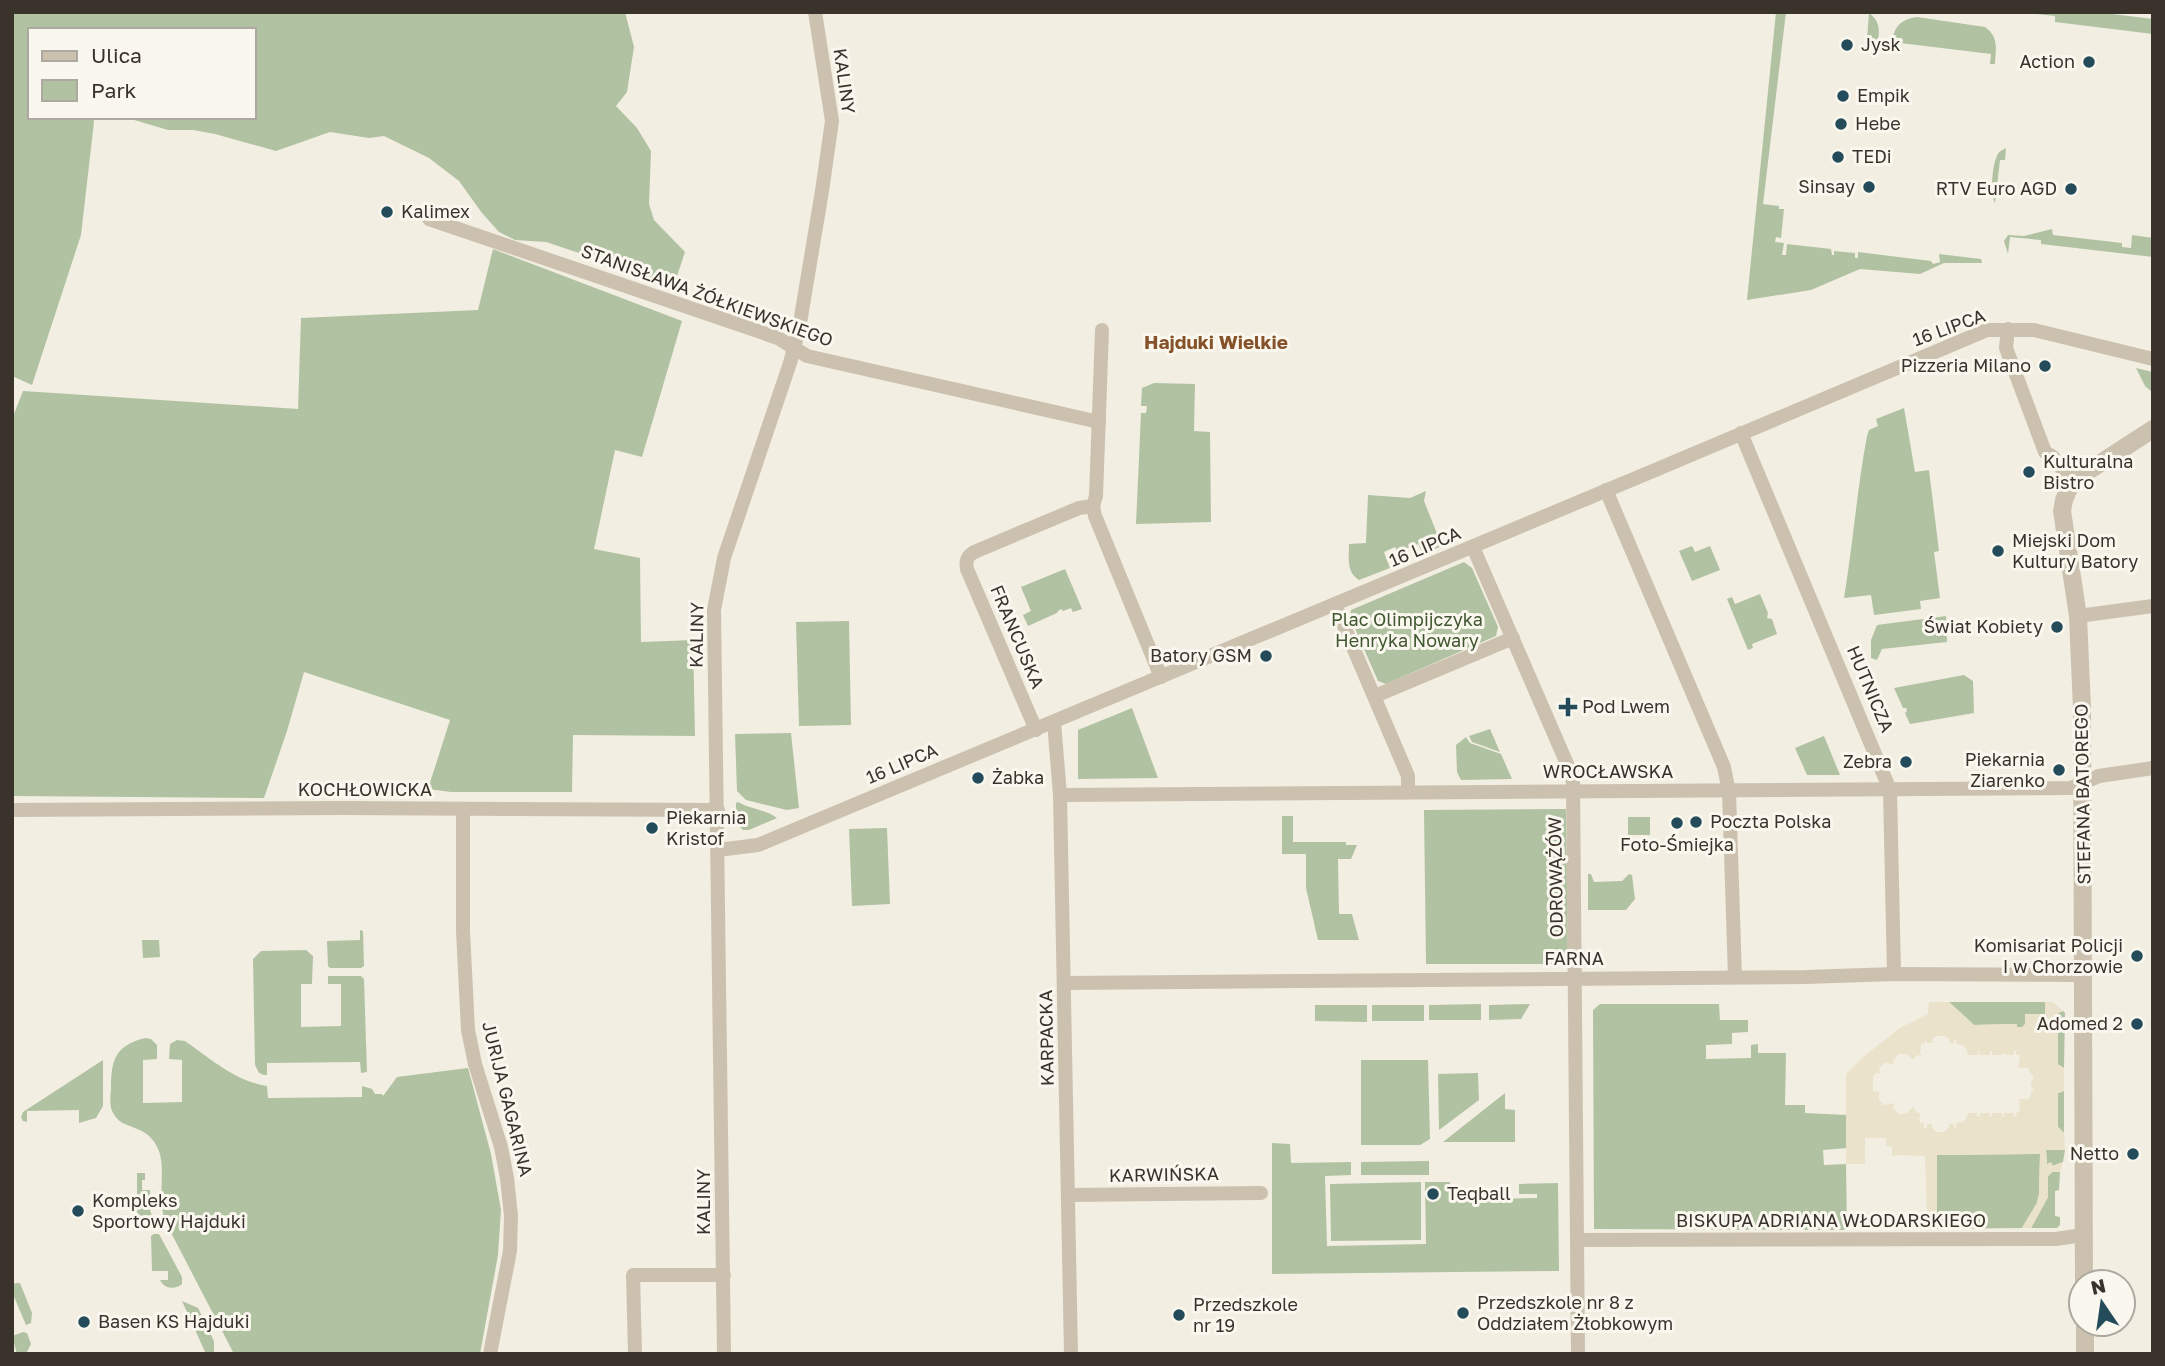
<svg xmlns="http://www.w3.org/2000/svg" width="2165" height="1366" font-family="'Golos Text',sans-serif">
<rect width="100%" height="100%" fill="#f3eee2"/>
<g fill="#b1c2a2">
<polygon points="12,12 625,12 634,47 627,92 616,106 637,128 651,151 649,204 654,220 685,252 673,288 620,262 591,257 546,242 515,240 499,232 482,213 459,181 429,158 384,136 369,138 330,132 276,151 215,134 193,130 168,130 124,117 254,117 254,30 30,30 30,117 93,117 94,122 81,235 32,385 12,376"/>
<polygon points="1776,12 1786,12 1763,204 1779,206 1779,209 1784,209 1781,238 1776,237 1775,242 1784,243 1782,255 1786,255 1787,244 1831,249 1832,255 1834,255 1834,251 1855,253 1855,258 1858,258 1858,252 1931,261 1933,264 1940,262 1939,254 1981,259 1982,263 1944,263 1920,274 1860,269 1811,290 1747,300"/>
<polygon points="2019,12 2096,12 2153,19 2153,34 2055,22 2055,16"/>
<path d="M1869 13C1879 20 1880 29 1878 40L1867 39Z"/>
<path d="M1917 17 1985 27C1999 37 1996 49 1995 64H1990L1991 54 1892 42C1894 26 1902 19 1917 17Z"/>
<path d="M2006 148 2005 160H2000L1995 203C1990 193 1992 166 1997 156 1999 151 2001 151 2006 148Z"/>
<polygon points="2052,229 2053,235 2122,243 2122,247 2131,248 2132,235 2153,238 2153,257 2041,244 2041,240 2010,237 2008,254 2004,241 2008,235 2024,236"/>
<polygon points="493,249 682,321 642,457 615,450 594,549 640,558 641,642 693,640 695,736 573,735 572,792 451,792 428,789 450,720 304,672 287,731 264,798 12,796 12,419 23,391 298,409 301,318 478,310"/>
<polygon points="2136,368 2153,372 2153,393 2145,386"/>
<polygon points="1154,383 1195,384 1194,431 1210,432 1211,522 1136,524 1141,413 1146,413 1147,406 1141,406 1142,388"/>
<path d="M1904 408 1915 472 1929 470 1939 551 1934 552 1940 598 1920 601 1921 609 1874 615 1871 595 1844 598C1853 544 1857 489 1867 436L1869 430 1878 426 1876 419Z"/>
<path d="M1426 491 1424 501 1442 546 1423 554 1418 544 1398 552 1395 547 1384 552 1390 568 1359 580C1346 572 1349 558 1349 544L1366 543 1368 495 1410 498Z"/>
<polygon points="1692,546 1695,552 1710,546 1720,570 1692,581 1679,551"/>
<polygon points="1464,562 1472,568 1498,627 1496,636 1386,684 1378,681 1350,617 1351,610"/>
<polygon points="1065,569 1082,609 1073,612 1071,608 1063,611 1061,609 1057,612 1057,613 1028,626 1023,615 1031,611 1021,587"/>
<polygon points="1760,594 1768,613 1767,618 1772,619 1777,634 1752,644 1753,648 1748,650 1727,599 1732,597 1735,604"/>
<polygon points="1946,616 1947,642 1882,649 1877,660 1871,658 1871,640 1877,625"/>
<polygon points="849,621 851,725 799,726 796,622"/>
<polygon points="1964,675 1973,681 1974,713 1910,724 1905,713 1907,711 1906,708 1903,708 1894,688"/>
<polygon points="1132,708 1158,778 1078,779 1078,730"/>
<polygon points="1490,729 1500,752 1472,742 1469,736"/>
<polygon points="791,733 799,808 787,810 746,800 737,791 735,734"/>
<polygon points="1824,736 1840,775 1807,775 1795,748"/>
<polygon points="1466,737 1470,743 1501,754 1512,779 1461,780 1457,772 1456,745"/>
<path d="M738 802C750 809 767 810 777 818L749 830H743L736 823V803Z"/>
<polygon points="1566,809 1568,964 1426,964 1424,810"/>
<polygon points="1282,816 1293,816 1293,842 1346,842 1346,845 1357,845 1351,859 1338,859 1339,914 1352,914 1359,940 1318,940 1306,888 1306,854 1282,854"/>
<rect x="1628" y="817" width="22" height="18"/>
<polygon points="887,828 890,904 852,906 849,829"/>
<polygon points="1588,874 1591,874 1594,882 1622,881 1629,874 1632,875 1635,899 1626,910 1588,910"/>
<polygon points="360,930 363,931 364,966 361,968 330,968 328,966 327,941 360,940"/>
<polygon points="142,940 159,940 160,957 143,958"/>
<polygon points="306,950 313,956 312,984 301,984 301,1027 341,1026 341,984 328,984 328,976 361,976 364,979 367,1072 361,1073 360,1062 267,1063 267,1075 264,1075 259,1073 255,1065 253,959 261,951"/>
<polygon points="1949,1002 2045,1002 2045,1014 2022,1027 2017,1027 2017,1024 1974,1025"/>
<polygon points="1481,1004 1481,1020 1429,1020 1429,1005"/>
<polygon points="1530,1004 1521,1019 1489,1020 1489,1005"/>
<polygon points="1600,1004 1719,1004 1720,1020 1748,1020 1748,1032 1732,1033 1732,1044 1706,1045 1706,1059 1751,1058 1751,1045 1758,1044 1758,1053 1786,1053 1785,1105 1805,1105 1805,1113 1847,1115 1847,1148 1823,1150 1824,1165 1846,1164 1847,1230 1594,1229 1593,1010"/>
<polygon points="1315,1005 1367,1005 1367,1022 1315,1021"/>
<rect x="1372" y="1005" width="52" height="16"/>
<polygon points="2063,1011 2065,1013 2064,1068 2058,1065 2058,1013"/>
<path d="M145 1038 151 1039 157 1045V1059L143 1060V1103L182 1102V1060L169 1059 170 1044 177 1040 185 1041C211 1059 235 1081 267 1086L268 1098 362 1097V1086L372 1089 375 1094H382L383 1096 397 1077 468 1068 491 1154 501 1210 498 1255 480 1354H234L165 1221C157 1198 166 1171 159 1151 148 1123 125 1131 115 1116 109 1108 110 1099 111 1090 111 1061 114 1046 145 1038Z"/>
<polygon points="103,1060 103,1106 96,1118 79,1123 79,1110 27,1111 27,1122 23,1121 21,1117 23,1112"/>
<polygon points="1361,1060 1428,1060 1430,1139 1420,1145 1361,1145"/>
<polygon points="1478,1073 1479,1100 1439,1130 1438,1074"/>
<polygon points="2064,1091 2064,1133 2058,1127 2058,1093"/>
<polygon points="1505,1093 1505,1109 1515,1110 1515,1142 1443,1142"/>
<polygon points="1272,1143 1290,1144 1291,1163 1351,1162 1351,1175 1325,1176 1327,1246 1426,1244 1425,1182 1450,1182 1451,1200 1537,1198 1537,1194 1519,1194 1519,1184 1558,1183 1559,1271 1272,1274"/>
<polygon points="2046,1150 2065,1150 2063,1162 2052,1166 2047,1164"/>
<polygon points="2040,1154 2039,1194 2037,1203 2022,1228 1930,1229 1937,1217 1936,1155"/>
<polygon points="1429,1161 1429,1175 1361,1175 1361,1162"/>
<polygon points="2052,1172 2060,1172 2059,1190 2055,1191 2055,1216 2060,1217 2060,1225 2057,1228 2031,1228 2048,1197 2048,1176"/>
<polygon points="137,1173 145,1173 145,1180 142,1180 142,1190 150,1190 150,1210 156,1227 137,1227"/>
<polygon points="1421,1182 1421,1240 1331,1241 1330,1184"/>
<path d="M154 1234H159L182 1277V1284C175 1290 164 1289 160 1280H168V1271H152L151 1236Z"/>
<polygon points="17,1283 20,1283 32,1313 31,1323 26,1325 12,1292 13,1284"/>
<polygon points="182,1301 198,1308 214,1341 214,1354 206,1354"/>
<polygon points="23,1332 27,1333 31,1344 26,1354 17,1354 12,1336"/>
</g>
<path fill="#eae2ca" fill-rule="evenodd" d="M1929 1002H1949L1974 1025 2017 1024V1027H2022L2025 1024V1014H2045V1002H2053L2063 1011 2058 1013V1064L2064 1068V1091L2058 1093V1127L2064 1133 2065 1150H2046L2047 1164 2051 1162 2053 1166 2063 1162 2060 1172H2052L2048 1176V1197L2031 1228H2022L2037 1203 2039 1194 2040 1154 1937 1155V1217L1930 1229H1924L1927 1215 1925 1156 1897 1155 1892 1156V1147L1886 1146V1138H1865V1164H1846V1074L1863 1057 1900 1028 1928 1014ZM1936 1036H1945L1950 1040 1949 1043H1954V1040H1956L1957 1044 1963 1045 1967 1050 1968 1055H1978V1051H1979L1980 1055H1990V1051H1992V1055H2002L2004 1051V1054L2014 1055V1051H2016V1055H2020L2018 1068H2028L2031 1075 2034 1076 2031 1083V1087L2034 1089 2031 1091V1096L2028 1099H2019L2020 1112H2017L2016 1116H2014L2013 1113H2004V1117L2002 1116V1113H1992V1116L1990 1117V1113H1980V1117L1977 1116V1113H1968L1967 1117 1963 1122 1956 1123V1128L1954 1127V1124H1949V1127L1944 1132H1936L1931 1126 1932 1124H1927V1128H1924V1123H1920L1919 1119 1921 1113H1917L1913 1107 1907 1113 1899 1114 1893 1108 1894 1103 1884 1105 1879 1100V1092L1873 1091V1076L1876 1073H1880L1879 1068 1885 1063 1894 1064 1893 1060 1899 1054H1907L1913 1060 1917 1055 1922 1056 1920 1053 1921 1044 1925 1043V1039L1927 1043H1933L1932 1040Z"/>
<g fill="none" stroke-linecap="round" stroke-linejoin="round">
<g stroke="#cbc1ae" stroke-width="14">
<polyline points="429,219 778,338 807,356 1099,422"/>
<polyline points="2008,329 2006,348 2045,452 2053,457 2073,483"/>
<polyline points="1102,330 1096,496 1093,506 1095,516 1161,677"/>
<polyline points="1741,433 1890,790 1894,974"/>
<polyline points="1606,490 1724,767 1729,792 1735,977"/>
<polyline points="1473,547 1571,773 1573,783 1578,1354"/>
<polyline points="1335,605 1408,776 1408,792"/>
<polyline points="2078,616 2153,606"/>
<polyline points="1375,696 1513,638"/>
<polyline points="1054,722 1060,795 1071,1354"/>
<path d="M1036 730 967 569C965 558 969 554 979 550L1079 508 1093 506"/>
<polyline points="1060,795 2071,788 2099,776 2153,768"/>
<polyline points="12,810 342,808 718,810"/>
<polyline points="463,810 463,931 468,1030 475,1064 501,1147 507,1178 511,1216 510,1251 490,1354"/>
<path d="M718 850 758 845C1169 675 1578 503 1987 330H2034L2153 359"/>
<polyline points="1065,983 1806,977 1894,974 2083,975"/>
<polyline points="1068,1195 1261,1193"/>
<polyline points="1577,1240 2056,1239 2083,1235"/>
<polyline points="635,1354 633,1275 724,1275"/>
<polyline points="724,1354 714,610 724,558 790,363 799,329 822,191 832,121 815,12"/>
</g>
<g stroke="#cbc1ae" stroke-width="18">
<polyline points="2084,1282 2082,709 2078,616 2062,511 2064,500 2069,488 2079,477 2153,429"/>
<polyline points="2085,1324 2085,1354"/>
</g>
</g>
<g fill="#234b5a" stroke="#faf7ef" stroke-width="2.5">
<circle cx="1847" cy="45" r="7"/>
<circle cx="2089" cy="62" r="7"/>
<circle cx="1843" cy="96" r="7"/>
<circle cx="1841" cy="124" r="7"/>
<circle cx="1838" cy="157" r="7"/>
<circle cx="1869" cy="187" r="7"/>
<circle cx="2071" cy="189" r="7"/>
<circle cx="387" cy="212" r="7"/>
<circle cx="2045" cy="366" r="7"/>
<circle cx="2029" cy="472" r="7"/>
<circle cx="1998" cy="551" r="7"/>
<circle cx="2057" cy="627" r="7"/>
<circle cx="1266" cy="656" r="7"/>
<path d="M1564.5 696.5h7v7h7v7h-7v7h-7v-7h-7v-7h7z"/>
<circle cx="1906" cy="762" r="7"/>
<circle cx="2059" cy="770" r="7"/>
<circle cx="978" cy="778" r="7"/>
<circle cx="1696" cy="822" r="7"/>
<circle cx="1677" cy="823" r="7"/>
<circle cx="652" cy="828" r="7"/>
<circle cx="2137" cy="956" r="7"/>
<circle cx="2137" cy="1024" r="7"/>
<circle cx="2133" cy="1154" r="7"/>
<circle cx="1433" cy="1194" r="7"/>
<circle cx="78" cy="1211" r="7"/>
<circle cx="1463" cy="1313" r="7"/>
<circle cx="1179" cy="1315" r="7"/>
<circle cx="84" cy="1322" r="7"/>
</g>
<g text-anchor="middle" stroke-width="6" stroke-linejoin="round" paint-order="stroke">
<g font-size="18" fill="#3a332c" stroke="#faf7ef" text-anchor="start">
<text x="1861" y="51">Jysk</text>
<text x="2075" y="68" text-anchor="end">Action</text>
<text x="1857" y="102">Empik</text>
<text x="1855" y="130">Hebe</text>
<text x="1852" y="163">TEDi</text>
<text x="1855" y="193" text-anchor="end">Sinsay</text>
<text x="2057" y="195" text-anchor="end">RTV Euro AGD</text>
<text x="401" y="218">Kalimex</text>
<text x="2031" y="372" text-anchor="end">Pizzeria Milano</text>
<text x="2043" y="468">Kulturalna<tspan x="2043" dy="21">Bistro</tspan></text>
<text x="2012" y="547">Miejski Dom<tspan x="2012" dy="21">Kultury Batory</tspan></text>
<text x="2043" y="633" text-anchor="end">Świat Kobiety</text>
<text x="1252" y="662" text-anchor="end">Batory GSM</text>
<text x="1582" y="713">Pod Lwem</text>
<text x="2045" y="766" text-anchor="end">Piekarnia<tspan x="2045" dy="21">Ziarenko</tspan></text>
<text x="1892" y="768" text-anchor="end">Zebra</text>
<text x="992" y="784">Żabka</text>
<text x="666" y="824">Piekarnia<tspan x="666" dy="21">Kristof</tspan></text>
<text x="1710" y="828">Poczta Polska</text>
<text x="1677" y="851" text-anchor="middle">Foto-Śmiejka</text>
<text x="2123" y="952" text-anchor="end">Komisariat Policji<tspan x="2123" dy="21">I w Chorzowie</tspan></text>
<text x="2123" y="1030" text-anchor="end">Adomed 2</text>
<text x="2119" y="1160" text-anchor="end">Netto</text>
<text x="1447" y="1200">Teqball</text>
<text x="92" y="1207">Kompleks<tspan x="92" dy="21">Sportowy Hajduki</tspan></text>
<text x="1477" y="1309">Przedszkole nr 8 z<tspan x="1477" dy="21">Oddziałem Żłobkowym</tspan></text>
<text x="1193" y="1311">Przedszkole<tspan x="1193" dy="21">nr 19</tspan></text>
<text x="98" y="1328">Basen KS Hajduki</text>
</g>
<g font-size="18" fill="#3a332c" stroke="#faf7ef">
<text transform="translate(844 81) rotate(82)" y="6">KALINY</text>
<text transform="translate(707 296) rotate(20)" y="6">STANISŁAWA ŻÓŁKIEWSKIEGO</text>
<text transform="translate(1949 328) rotate(-20)" y="6">16 LIPCA</text>
<text transform="translate(1425 547) rotate(-23)" y="6">16 LIPCA</text>
<text transform="translate(697 635) rotate(-89)" y="6">KALINY</text>
<text transform="translate(1017 637) rotate(67)" y="6">FRANCUSKA</text>
<text transform="translate(1870 689) rotate(67)" y="6">HUTNICZA</text>
<text transform="translate(902 764) rotate(-23)" y="6">16 LIPCA</text>
<text x="1608" y="778">WROCŁAWSKA</text>
<text x="365" y="796">KOCHŁOWICKA</text>
<text transform="translate(2083 794) rotate(-91)" y="6">STEFANA BATOREGO</text>
<text transform="translate(1556 877) rotate(-91)" y="6">ODROWĄŻÓW</text>
<text x="1574" y="965">FARNA</text>
<text transform="translate(1047 1038) rotate(-91)" y="6">KARPACKA</text>
<text transform="translate(507 1099) rotate(76)" y="6">JURIJA GAGARINA</text>
<text transform="translate(1164 1175) rotate(-1)" y="6">KARWIŃSKA</text>
<text transform="translate(704 1202) rotate(-90)" y="6">KALINY</text>
<text x="1831" y="1227">BISKUPA ADRIANA WŁODARSKIEGO</text>
</g>
<g font-size="18" fill="#415731" stroke="#faf7ef">
<text x="1407" y="626">Plac Olimpijczyka<tspan x="1407" dy="21">Henryka Nowary</tspan></text>
</g>
<g font-size="19" font-weight="bold" fill="#855229" stroke="#faf7ef">
<text x="1216" y="349">Hajduki Wielkie</text>
</g>
</g>
<rect width="2165" height="1366" fill="none" stroke="#3a332c" stroke-width="28"/>
<rect x="28" y="28" width="228" height="91" fill="#faf7ef" stroke="#ada9a1" stroke-width="2"/>
<rect x="42" y="51" width="35" height="10" fill="#cbc1ae" stroke="#ada9a1" stroke-width="2"/>
<text x="91" y="63" font-size="21" fill="#3a332c">Ulica</text>
<rect x="42" y="80" width="35" height="21" fill="#b1c2a2" stroke="#ada9a1" stroke-width="2"/>
<text x="91" y="98" font-size="21" fill="#3a332c">Park</text>
<g transform="translate(2102 1303) rotate(347)"><circle r="33" fill="#faf7ef" stroke="#ada9a1" stroke-width="2"/>
<path d="M0-5L12 26L0 18L-12 26Z" fill="#234b5a"/>
<text y="-10" font-size="19" font-weight="bold" text-anchor="middle" fill="#3a332c">N</text>
</g>
</svg>
